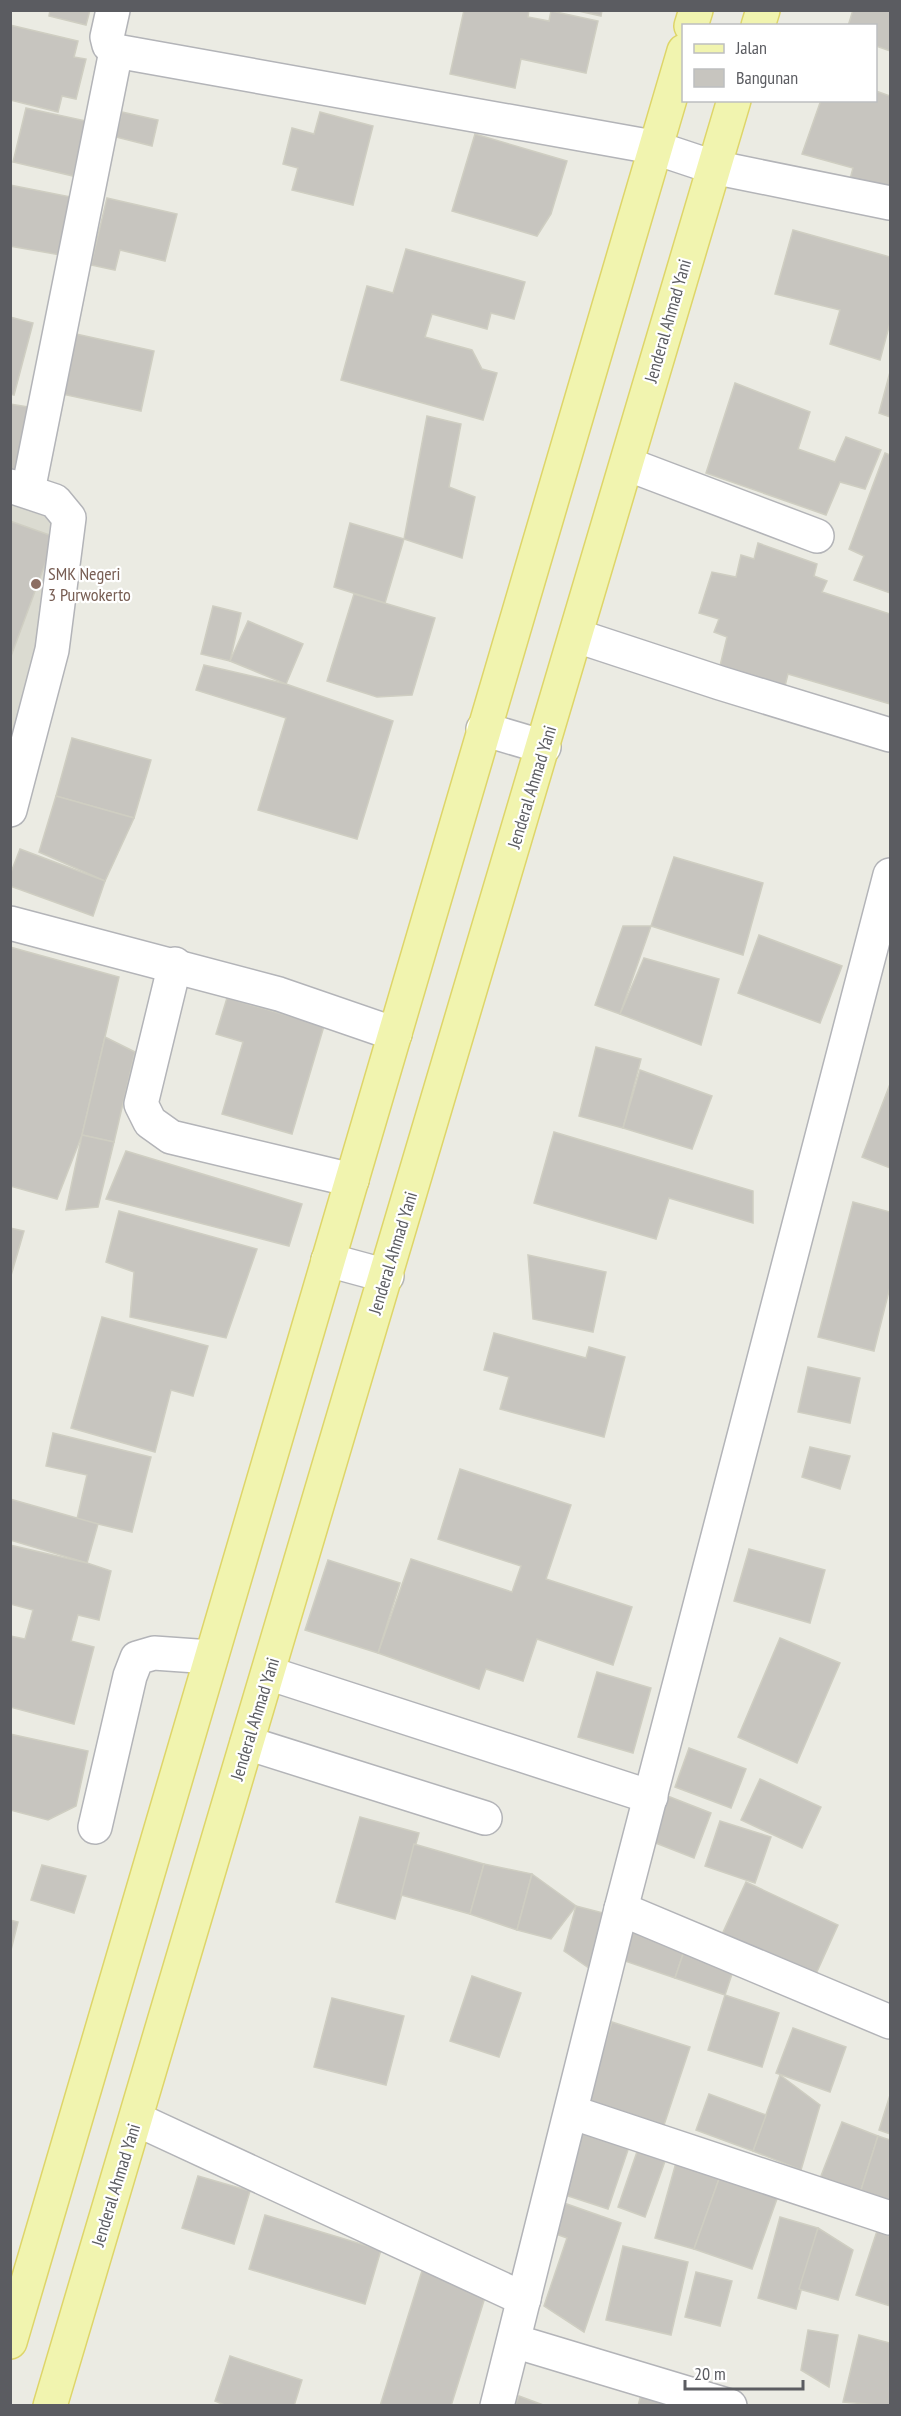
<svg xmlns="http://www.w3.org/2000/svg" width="901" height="2416" font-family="'PT Sans Narrow',sans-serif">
<rect width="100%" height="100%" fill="#ebebe3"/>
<polygon fill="#dbdbd1" points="11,485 69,518 11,810"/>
<g fill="#c7c5bf" stroke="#cfcec2" stroke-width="1.5">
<polygon points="50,10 90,10 86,25 49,16"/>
<polygon points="464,10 529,10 528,17 549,21 551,11 598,21 586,73 521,59 515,88 450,74"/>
<polygon points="574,10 602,10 601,16"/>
<polygon points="853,10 890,10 890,51 876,46 876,26 848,26"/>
<polygon points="10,25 78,41 74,57 86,59 76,99 62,96 58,112 10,100"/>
<polygon points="876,91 890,96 890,193 849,183 853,168 802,154 821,100 876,100"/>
<polygon points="26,108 86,121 73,176 13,162"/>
<polygon points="122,112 158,120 152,146 116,137"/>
<polygon points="320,112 373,126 353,205 292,190 298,168 283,164 292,128 314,134"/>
<polygon points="475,134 567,161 551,214 537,236 452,211"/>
<polygon points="10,185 71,197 60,255 10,246"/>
<polygon points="107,198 177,214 165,261 120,250 115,270 91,265"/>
<polygon points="793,230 890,257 890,323 880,360 830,344 840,310 775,294"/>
<polygon points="406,249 525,282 514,319 491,313 487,329 432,314 425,337 472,350 482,369 497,373 483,420 341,380 367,286 393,293"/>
<polygon points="10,317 33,323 14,395 10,394"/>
<polygon points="76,334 154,351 141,411 62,394"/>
<polygon points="890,372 890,417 879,413"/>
<polygon points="735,383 810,412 798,449 835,462 846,437 881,450 865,489 840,482 826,515 706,473"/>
<polygon points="10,404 29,407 16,474 10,473"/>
<polygon points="427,416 461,424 449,487 475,497 462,558 404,539"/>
<polygon points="885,453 890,455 890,593 854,580 864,556 849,549"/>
<polygon points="10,521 55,537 10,659"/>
<polygon points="350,523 404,539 385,603 334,587"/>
<polygon points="758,543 817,564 814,576 827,581 822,592 890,614 890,704 788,674 784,690 719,670 727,637 714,632 719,619 699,613 712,572 736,577 741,555 754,559"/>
<polygon points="354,594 435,618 412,695 377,697 327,681"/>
<polygon points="213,606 241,613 230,661 201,654"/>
<polygon points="248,621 303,644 286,684 230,661"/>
<polygon points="204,665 286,684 393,721 357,839 258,810 286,718 196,690"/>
<polygon points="72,738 151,760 134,818 56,796"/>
<polygon points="56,796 134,818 105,881 39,852"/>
<polygon points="20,849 105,881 93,916 10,886 10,875"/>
<polygon points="674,857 763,883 743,955 651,926"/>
<polygon points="623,926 651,926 620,1014 595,1005"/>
<polygon points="759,935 842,966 820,1023 738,993"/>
<polygon points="10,947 119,977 82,1135 57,1199 10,1186"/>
<polygon points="644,958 719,979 701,1045 620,1014"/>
<polygon points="227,998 324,1026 292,1134 222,1114 243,1042 216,1034"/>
<polygon points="105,1037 135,1052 114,1142 82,1135"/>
<polygon points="596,1047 641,1059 623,1128 579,1116"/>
<polygon points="640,1070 712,1096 692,1149 623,1128"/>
<polygon points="890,1084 890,1168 862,1157"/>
<polygon points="554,1132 753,1191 753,1223 669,1198 656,1239 534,1203"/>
<polygon points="82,1135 114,1142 98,1207 66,1210"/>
<polygon points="126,1151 302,1204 289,1246 106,1199"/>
<polygon points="853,1202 890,1212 890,1287 874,1351 818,1337"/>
<polygon points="119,1211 257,1249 226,1338 130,1317 134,1272 106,1262"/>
<polygon points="10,1228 24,1231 10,1279"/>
<polygon points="528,1255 606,1272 593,1332 533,1319"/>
<polygon points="102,1317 208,1346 193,1396 171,1390 155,1452 71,1428"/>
<polygon points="494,1333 586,1358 589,1347 625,1357 604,1437 500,1409 509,1377 484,1370"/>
<polygon points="808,1367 860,1378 850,1423 798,1412"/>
<polygon points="53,1433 151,1457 132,1532 77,1519 87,1475 46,1466"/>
<polygon points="810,1447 850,1456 840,1489 802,1477"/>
<polygon points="460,1469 571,1505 546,1579 632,1607 613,1665 537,1639 523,1681 486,1669 479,1689 378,1653 411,1559 512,1592 521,1566 438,1539"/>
<polygon points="10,1499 98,1524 87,1563 10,1540"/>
<polygon points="10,1545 87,1563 111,1571 99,1620 78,1615 71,1641 94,1647 74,1724 10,1707 10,1636 25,1639 33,1610 10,1604"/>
<polygon points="749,1549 825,1570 810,1623 734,1601"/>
<polygon points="328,1560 400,1583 378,1653 305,1630"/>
<polygon points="780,1638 840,1663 797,1763 738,1737"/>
<polygon points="597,1672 651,1688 633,1753 578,1737"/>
<polygon points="10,1734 88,1751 76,1806 48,1820 10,1810"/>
<polygon points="689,1748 746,1769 731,1808 675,1787"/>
<polygon points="760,1779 821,1807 802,1848 741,1820"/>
<polygon points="665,1795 711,1813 694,1858 648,1840"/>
<polygon points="360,1817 419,1833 395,1919 336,1902"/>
<polygon points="720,1821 771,1837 755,1883 705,1866"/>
<polygon points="414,1844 484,1864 470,1914 401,1895"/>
<polygon points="484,1864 532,1874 517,1930 470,1914"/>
<polygon points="42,1865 86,1876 74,1913 31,1900"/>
<polygon points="532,1874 576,1906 551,1939 517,1930"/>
<polygon points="746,1882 838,1925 811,1985 719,1941"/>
<polygon points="576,1906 607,1914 589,1968 564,1951"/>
<polygon points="10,1920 18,1922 10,1954"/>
<polygon points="619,1922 685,1948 675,1978 625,1961"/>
<polygon points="685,1948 735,1965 725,1995 675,1978"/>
<polygon points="472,1976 521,1993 499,2057 450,2041"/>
<polygon points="725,1995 779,2013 762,2067 708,2050"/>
<polygon points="332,1998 404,2016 386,2085 314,2067"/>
<polygon points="612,2022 690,2047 664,2125 587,2100"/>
<polygon points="793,2028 846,2047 830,2092 776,2073"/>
<polygon points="780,2075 820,2105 801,2170 753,2151"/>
<polygon points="709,2094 766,2115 753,2151 696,2130"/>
<polygon points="890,2095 890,2134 879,2130"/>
<polygon points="842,2122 878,2136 860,2193 819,2181"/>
<polygon points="579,2124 631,2141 608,2209 556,2192"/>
<polygon points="878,2136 890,2140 890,2202 860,2193"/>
<polygon points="640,2143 668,2153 645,2217 618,2207"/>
<polygon points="677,2159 720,2176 694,2249 655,2238"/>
<polygon points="198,2176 250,2191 234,2244 182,2228"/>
<polygon points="720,2176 778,2196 752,2269 694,2249"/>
<polygon points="564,2203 621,2223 584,2332 544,2306 567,2238 553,2233"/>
<polygon points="265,2215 381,2250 365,2304 249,2269"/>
<polygon points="780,2217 818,2228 796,2309 758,2298"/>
<polygon points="818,2228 853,2250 838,2300 799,2289"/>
<polygon points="877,2231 890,2236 890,2306 856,2295"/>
<polygon points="623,2246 688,2262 671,2335 606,2320"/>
<polygon points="422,2271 487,2291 451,2406 380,2406"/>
<polygon points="696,2272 732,2281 720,2326 685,2317"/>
<polygon points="808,2330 838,2335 829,2387 801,2370"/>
<polygon points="859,2335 890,2343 890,2406 843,2402"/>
<polygon points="230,2356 302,2380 294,2406 227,2406 215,2401"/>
<polygon points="643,2387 687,2406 638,2406"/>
<polygon points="519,2396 546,2406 515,2406"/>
</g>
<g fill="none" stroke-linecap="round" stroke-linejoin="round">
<g stroke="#b3b4b8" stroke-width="36">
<g id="minor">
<polyline points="113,10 107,37 109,45 116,51 653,147 713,167 890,203"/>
<polyline points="627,464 817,536"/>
<polyline points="10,486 55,501 69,518 52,650 10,810"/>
<polyline points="28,491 116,51"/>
<polyline points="577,636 720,683 890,735"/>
<polyline points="483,729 544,747"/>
<polyline points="10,923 279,994 395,1034"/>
<polyline points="175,964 141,1104 150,1122 171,1137 352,1180"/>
<polyline points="328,1260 387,1276"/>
<polyline points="268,1673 651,1797"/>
<polyline points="247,1743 485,1818"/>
<polyline points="95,1827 130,1676 137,1658 154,1653 211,1657"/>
<polyline points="621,1909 890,2022"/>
<polyline points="571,2112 890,2218"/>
<polyline points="136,2119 524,2299"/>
<polyline points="514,2341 730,2406"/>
<polyline points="497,2406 621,1909 890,875"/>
</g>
</g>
<g stroke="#ded569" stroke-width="36">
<g id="major">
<polyline points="691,26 696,10"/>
<polyline points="758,26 763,10"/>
<polyline points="10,2342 684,51"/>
<polyline points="50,2406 734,100"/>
</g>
</g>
<use href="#minor" stroke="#fff" stroke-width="33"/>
<use href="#major" stroke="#f1f4af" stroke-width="33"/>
</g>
<circle fill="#8d6e63" stroke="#fff" stroke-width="2" cx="36" cy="584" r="6"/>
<g text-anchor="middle" stroke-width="4.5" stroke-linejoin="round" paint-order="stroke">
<g font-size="18" fill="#5b5c61" stroke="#fff">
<text transform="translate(668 321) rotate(-74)" y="6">Jenderal Ahmad Yani</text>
<text transform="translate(532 787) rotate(-73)" y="6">Jenderal Ahmad Yani</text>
<text transform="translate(393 1253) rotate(-73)" y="6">Jenderal Ahmad Yani</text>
<text transform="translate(255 1719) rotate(-73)" y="6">Jenderal Ahmad Yani</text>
<text transform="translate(116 2185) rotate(-73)" y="6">Jenderal Ahmad Yani</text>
</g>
<g font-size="18" fill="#785e54" stroke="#fff" text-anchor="start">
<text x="48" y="580">SMK Negeri<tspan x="48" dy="21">3 Purwokerto</tspan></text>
</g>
</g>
<rect width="901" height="2416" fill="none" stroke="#5b5c61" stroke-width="24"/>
<rect x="682" y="24" width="195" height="78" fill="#ffffff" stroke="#bdbec0" stroke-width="1.5"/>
<rect x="694" y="44" width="30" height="9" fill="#f1f4af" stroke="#bdbec0" stroke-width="1.5"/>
<text x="736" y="54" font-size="18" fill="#5b5c61">Jalan</text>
<rect x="694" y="69" width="30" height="18" fill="#c7c5bf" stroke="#bdbec0" stroke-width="1.5"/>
<text x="736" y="84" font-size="18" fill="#5b5c61">Bangunan</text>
<path d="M685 2380v9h118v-9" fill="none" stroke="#5b5c61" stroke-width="3"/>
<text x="694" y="2380" font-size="18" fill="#5b5c61" stroke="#ffffff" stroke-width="4.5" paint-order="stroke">20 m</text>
</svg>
